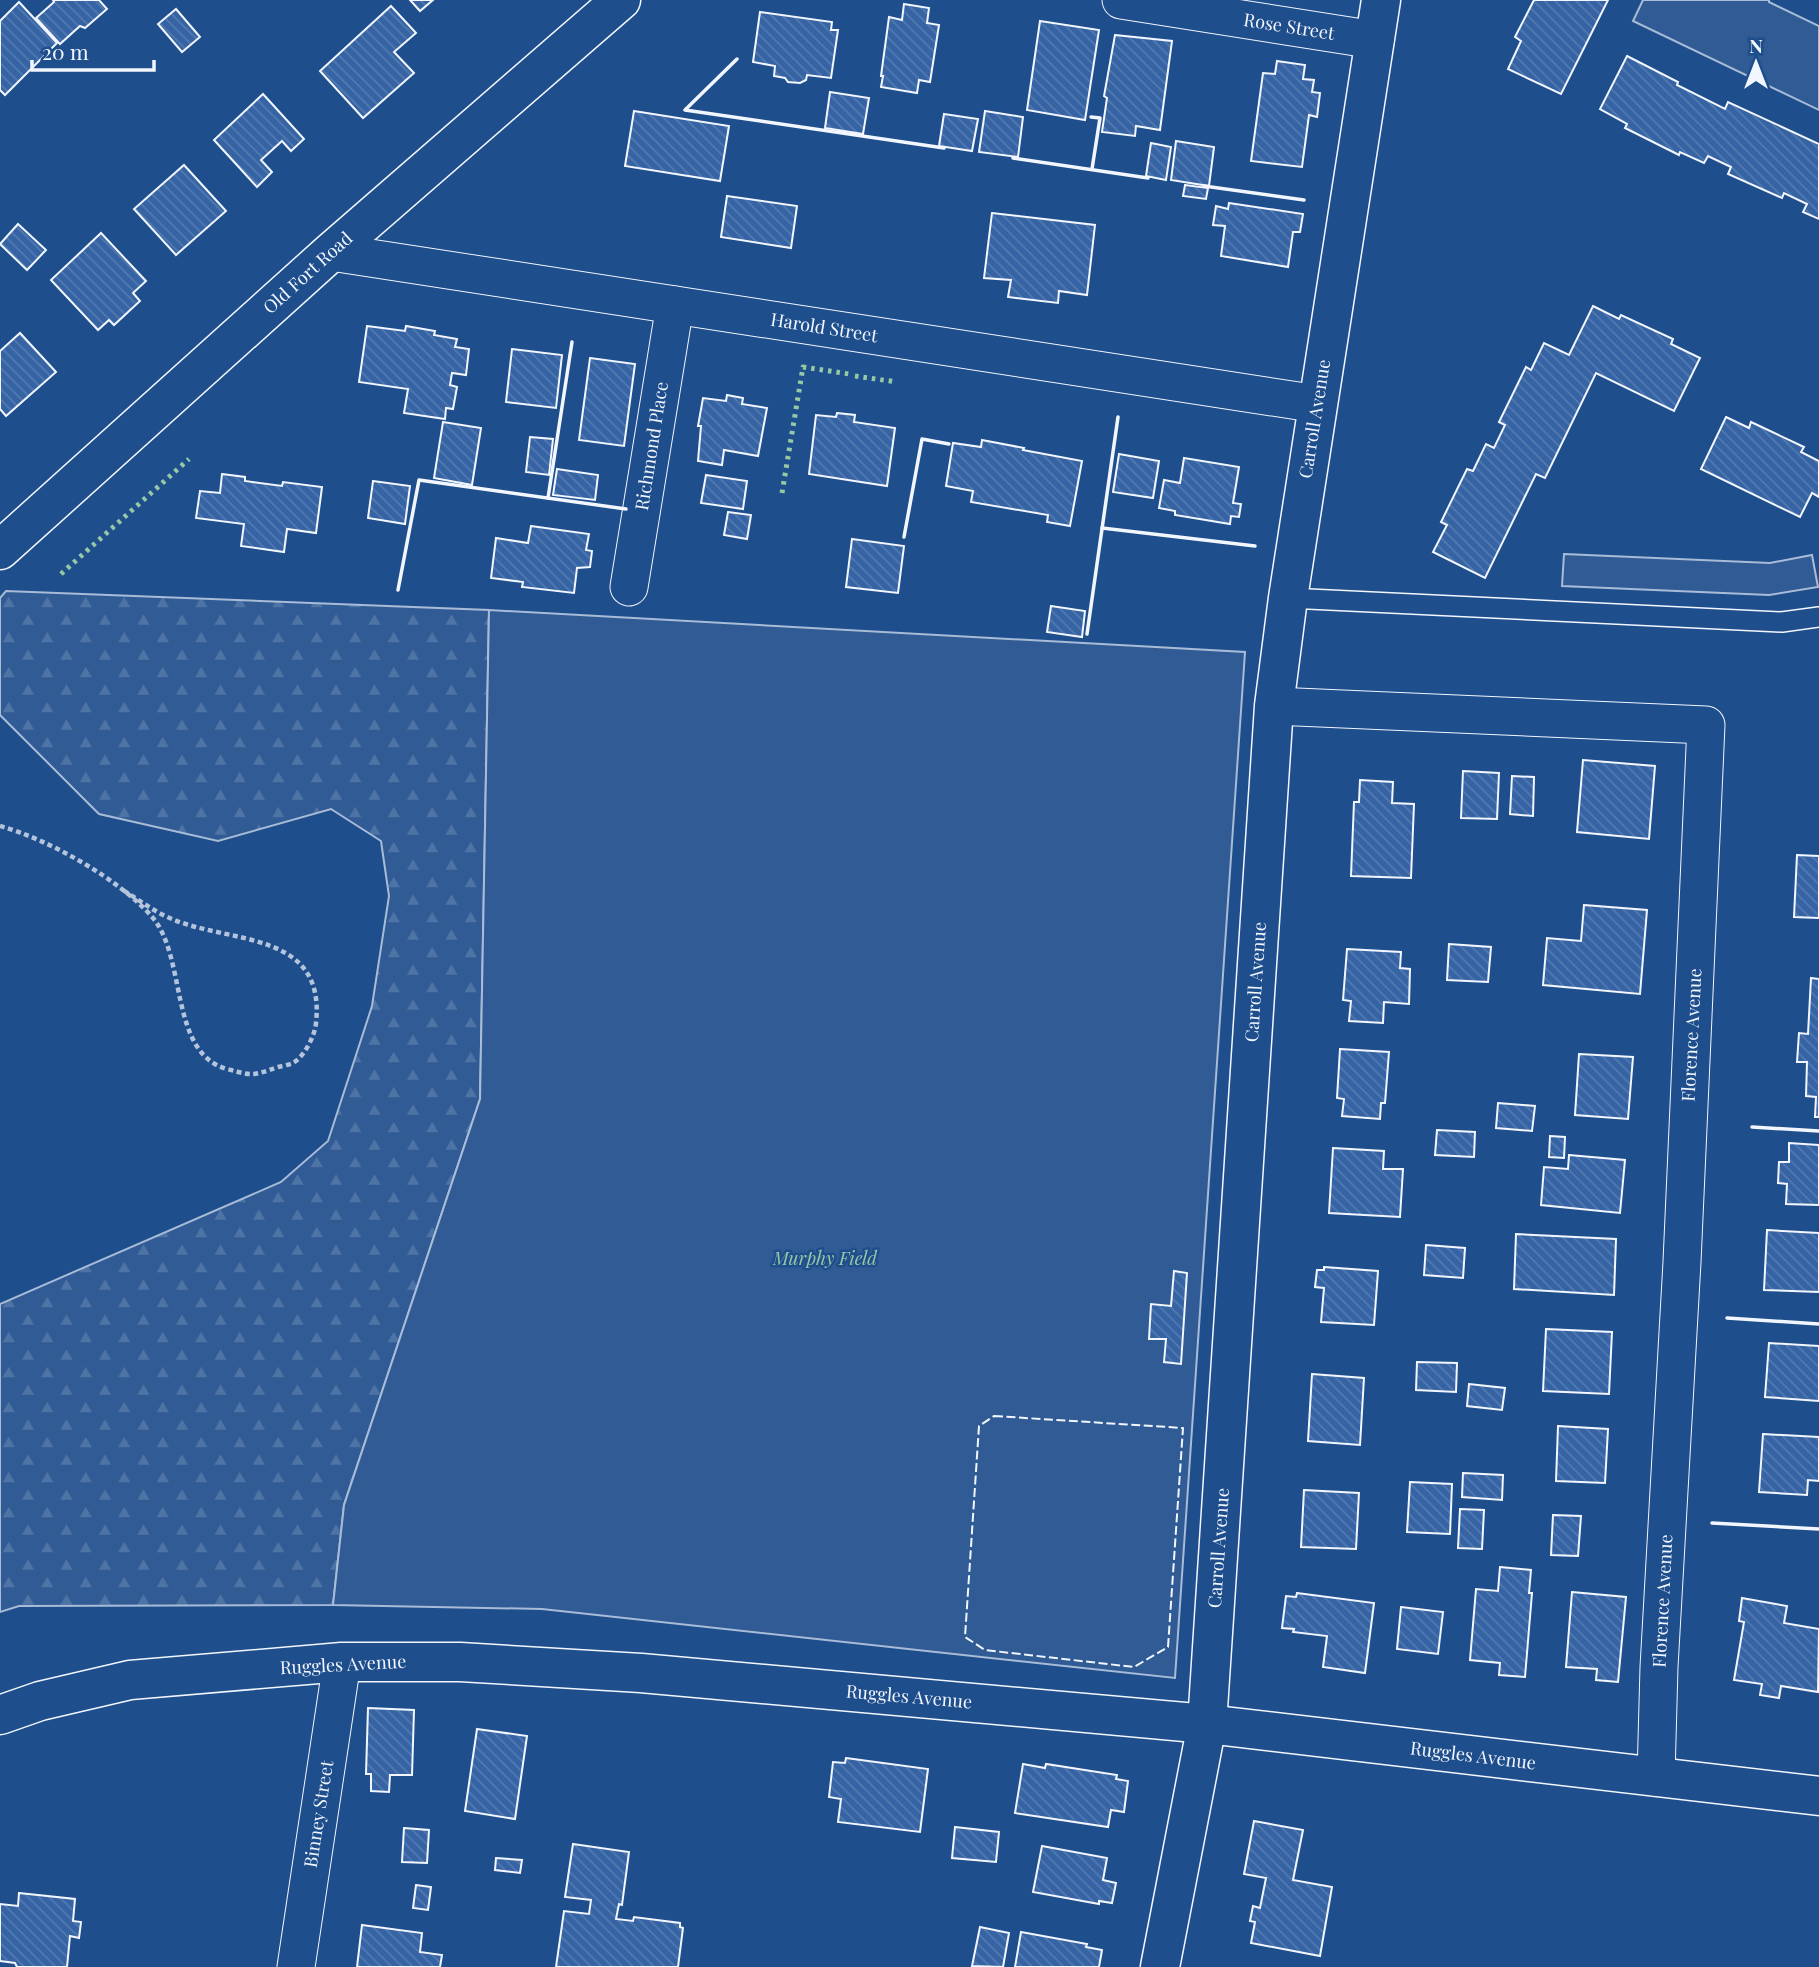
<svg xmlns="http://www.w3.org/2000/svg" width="1819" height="1967" font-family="'Playfair Display',serif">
<defs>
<pattern id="forest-firs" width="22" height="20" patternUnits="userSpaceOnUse" patternTransform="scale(1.75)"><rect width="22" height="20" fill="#305b95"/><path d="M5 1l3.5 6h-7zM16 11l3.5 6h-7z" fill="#4e73a5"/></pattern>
<pattern id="building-back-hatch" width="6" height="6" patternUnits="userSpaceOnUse" patternTransform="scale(1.75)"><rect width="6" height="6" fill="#3563a3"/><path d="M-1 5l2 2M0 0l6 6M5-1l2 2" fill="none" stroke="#537ab1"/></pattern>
</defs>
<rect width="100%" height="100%" fill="#1f4e8c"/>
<polygon fill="url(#forest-firs)" stroke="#a8bbd7" stroke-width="2" points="6,591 489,610 480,1099 344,1505 333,1605 19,1606 0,1612 0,1304 281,1182 328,1141 372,1006 389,896 381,841 331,809 218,841 99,814 0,715 0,598"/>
<g fill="#305b95" stroke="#a8bbd7" stroke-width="2">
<polygon points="1643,0 1769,0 1769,2 1819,26 1819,110 1633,21"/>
<polygon points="1564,554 1770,563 1812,555 1818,587 1769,595 1562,586"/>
<polygon points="489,610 1245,652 1175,1678 542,1609 333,1605 344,1505 480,1099"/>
</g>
<g fill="url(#building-back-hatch)" stroke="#f2f6ff" stroke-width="2">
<polygon points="53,0 99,0 107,9 85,28 80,26 60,44 36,18 54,2"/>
<polygon points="410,0 433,0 420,11"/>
<polygon points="1534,0 1608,0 1561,94 1508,69 1521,41 1515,37"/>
<polygon points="19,2 57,43 5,95 0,90 0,21"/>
<polygon points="904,4 929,8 927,23 939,25 930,82 919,80 917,93 881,87 883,76 881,76 889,17 902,20"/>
<polygon points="391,6 416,33 394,52 414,73 363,118 320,71"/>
<polygon points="176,9 200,37 182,52 158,24"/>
<polygon points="760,12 832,22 831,30 838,30 831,78 807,75 806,80 800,83 788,82 785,78 774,76 775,66 753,62"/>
<polygon points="1040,21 1099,30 1085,120 1027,110"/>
<polygon points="1115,35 1172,41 1160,130 1136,126 1135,136 1102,132 1107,98 1104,96"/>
<polygon points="1627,56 1678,82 1677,85 1725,109 1728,102 1819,144 1819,219 1803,212 1807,204 1784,193 1782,198 1728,174 1731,167 1708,156 1704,163 1680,152 1679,155 1625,128 1627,124 1600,109"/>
<polygon points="1277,61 1305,65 1303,79 1314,80 1312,92 1320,93 1317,117 1309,115 1302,167 1251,161 1263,73 1275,74"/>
<polygon points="830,92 869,98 863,134 825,128"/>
<polygon points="263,94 304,139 291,151 282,141 261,160 272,172 257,187 214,140"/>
<polygon points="634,111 729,126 720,181 625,166"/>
<polygon points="985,111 1023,117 1018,157 979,152"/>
<polygon points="944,114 978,119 972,151 939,146"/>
<polygon points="1176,141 1214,147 1209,186 1171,180"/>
<polygon points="1151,143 1171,147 1166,180 1146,176"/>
<polygon points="184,165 226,211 176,255 134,209"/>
<polygon points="1185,185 1208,188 1206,199 1183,196"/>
<polygon points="727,196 797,206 791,248 721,237"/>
<polygon points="1229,203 1303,214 1300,232 1293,232 1288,267 1221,256 1225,226 1213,225 1216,206 1228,209"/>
<polygon points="992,213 1095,225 1087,295 1059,291 1058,303 1008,297 1011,280 984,278"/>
<polygon points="18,224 46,250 27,270 0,244"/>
<polygon points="101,233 146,281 133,293 140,301 114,325 109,320 98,330 51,280"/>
<polygon points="1593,306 1619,319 1621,315 1673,339 1671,344 1700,358 1674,411 1596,373 1545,478 1536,474 1485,578 1433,552 1447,525 1441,522 1467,469 1473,471 1486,444 1494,448 1505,425 1499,422 1526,367 1531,370 1544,343 1569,355"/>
<polygon points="367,326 405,331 406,326 435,331 434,335 457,339 455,347 469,349 466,375 452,373 450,385 457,387 453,409 446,408 445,419 404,413 408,389 359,382"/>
<polygon points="20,333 56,372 6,416 0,409 0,351"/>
<polygon points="512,349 562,355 556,408 506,402"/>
<polygon points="590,358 635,364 624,446 579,440"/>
<polygon points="727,395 743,398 742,404 767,408 758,456 724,450 722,465 698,461 701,426 698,426 703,398 726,401"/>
<polygon points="837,413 855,415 854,422 895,428 887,486 809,474 816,415 836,417"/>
<polygon points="1726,417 1749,428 1751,422 1804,447 1801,452 1819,461 1819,497 1812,493 1800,517 1701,469"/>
<polygon points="443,422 481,428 472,485 434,478"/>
<polygon points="530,437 553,439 549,475 526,472"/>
<polygon points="982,440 1024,448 1023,450 1082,461 1070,526 1047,522 1048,515 971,502 973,491 946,486 953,443 981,447"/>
<polygon points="1119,454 1159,461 1153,498 1113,492"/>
<polygon points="1184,458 1239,467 1233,503 1241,504 1239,517 1231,516 1230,524 1175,515 1175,511 1159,508 1164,480 1180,483"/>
<polygon points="557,469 598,475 595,500 553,495"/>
<polygon points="222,474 245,477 245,481 282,486 283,482 322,487 316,533 287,529 284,552 241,546 244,524 196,518 200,491 220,493"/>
<polygon points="706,475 747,481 743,509 701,503"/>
<polygon points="373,481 410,486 405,524 368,518"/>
<polygon points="728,512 751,515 747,539 724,535"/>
<polygon points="531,526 589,534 586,550 592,551 590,567 577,568 574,593 522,587 523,582 491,578 496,538 528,543"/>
<polygon points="852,539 904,546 898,593 846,587"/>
<polygon points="1051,606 1085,611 1082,637 1047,632"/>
<polygon points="1583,760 1655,766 1649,839 1577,832"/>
<polygon points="1463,771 1499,773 1497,819 1461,818"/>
<polygon points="1512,776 1534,777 1533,816 1510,814"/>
<polygon points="1360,780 1393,782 1392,803 1414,804 1411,878 1351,876 1354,802 1359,802"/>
<polygon points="1797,855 1819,856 1819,918 1794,917"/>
<polygon points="1584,905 1647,910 1640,994 1543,985 1547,938 1581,941"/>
<polygon points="1449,944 1491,947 1488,982 1447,980"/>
<polygon points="1347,949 1401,952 1400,968 1410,969 1409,1004 1384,1002 1383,1023 1349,1021 1351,1001 1343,1000"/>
<polygon points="1811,978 1819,979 1819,1117 1815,1117 1816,1097 1806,1096 1807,1062 1797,1062 1799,1033 1808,1034"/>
<polygon points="1340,1049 1389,1052 1385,1103 1381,1103 1380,1119 1342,1116 1344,1099 1337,1098"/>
<polygon points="1579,1054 1633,1057 1628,1119 1575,1115"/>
<polygon points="1498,1103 1535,1106 1532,1131 1496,1128"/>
<polygon points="1437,1130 1475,1132 1474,1157 1435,1155"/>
<polygon points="1550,1136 1565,1137 1564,1158 1549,1157"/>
<polygon points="1789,1143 1819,1145 1819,1205 1786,1204 1787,1184 1778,1183 1779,1162 1789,1162"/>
<polygon points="1333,1148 1384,1151 1383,1169 1403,1169 1400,1217 1329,1213"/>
<polygon points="1569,1155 1625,1160 1620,1213 1541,1205 1544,1167 1568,1169"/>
<polygon points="1767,1230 1819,1233 1819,1292 1764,1290"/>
<polygon points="1516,1234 1616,1239 1614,1295 1514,1289"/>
<polygon points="1426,1245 1465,1248 1463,1278 1424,1275"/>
<polygon points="1324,1267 1378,1271 1374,1325 1321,1322 1324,1288 1315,1287 1317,1270 1324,1270"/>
<polygon points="1174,1271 1187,1273 1181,1364 1164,1362 1166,1339 1149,1339 1151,1304 1171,1306"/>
<polygon points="1546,1329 1612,1332 1609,1394 1543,1391"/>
<polygon points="1769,1343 1819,1346 1819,1401 1765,1397"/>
<polygon points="1417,1362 1457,1363 1456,1392 1416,1390"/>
<polygon points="1312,1374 1364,1378 1360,1445 1308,1441"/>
<polygon points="1469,1384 1505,1388 1502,1410 1467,1406"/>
<polygon points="1558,1426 1608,1429 1605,1483 1556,1481"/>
<polygon points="1763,1434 1819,1437 1819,1481 1808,1480 1807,1495 1759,1492"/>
<polygon points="1463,1473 1503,1475 1502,1500 1462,1497"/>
<polygon points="1410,1482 1452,1484 1450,1534 1407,1532"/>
<polygon points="1304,1490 1359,1493 1356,1549 1301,1547"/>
<polygon points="1460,1509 1484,1510 1482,1549 1458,1548"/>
<polygon points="1553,1515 1581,1516 1578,1556 1551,1555"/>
<polygon points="1500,1567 1531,1570 1529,1593 1532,1593 1525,1677 1499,1675 1500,1663 1470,1660 1476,1589 1498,1591"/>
<polygon points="1572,1592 1626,1597 1618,1682 1596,1680 1597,1669 1566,1667"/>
<polygon points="1297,1593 1374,1603 1365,1673 1323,1667 1327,1636 1293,1632 1294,1629 1282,1628 1286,1596 1296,1597"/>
<polygon points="1742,1598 1787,1606 1784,1623 1819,1629 1818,1692 1781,1686 1779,1698 1760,1695 1762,1684 1734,1680 1744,1622 1739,1621"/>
<polygon points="1401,1607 1443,1612 1438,1654 1397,1649"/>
<polygon points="368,1708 414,1710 412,1775 390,1775 389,1792 371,1791 371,1774 366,1774"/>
<polygon points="477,1729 527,1736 515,1819 465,1811"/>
<polygon points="846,1758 928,1769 920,1832 838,1822 841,1799 829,1797 833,1762 845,1763"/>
<polygon points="1023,1764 1045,1768 1046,1764 1117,1775 1116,1779 1128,1781 1124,1812 1111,1810 1108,1827 1015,1813"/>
<polygon points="1254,1821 1303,1830 1293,1880 1332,1887 1320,1956 1251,1943 1255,1922 1250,1921 1253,1906 1260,1908 1266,1878 1244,1874"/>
<polygon points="955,1827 999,1832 996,1862 952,1858"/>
<polygon points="404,1828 429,1830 427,1863 402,1862"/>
<polygon points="573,1844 629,1852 622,1905 619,1904 616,1919 633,1921 634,1917 680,1923 680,1927 683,1928 678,1967 556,1967 564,1911 589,1914 591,1900 565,1897"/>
<polygon points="1042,1846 1107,1858 1103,1880 1116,1883 1112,1903 1099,1901 1099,1904 1033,1892"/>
<polygon points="496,1858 522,1860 520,1873 495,1870"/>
<polygon points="416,1885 431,1887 428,1910 413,1908"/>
<polygon points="19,1893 75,1899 73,1921 81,1922 79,1938 70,1936 67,1967 17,1967 15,1963 0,1961 0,1904 18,1906"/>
<polygon points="362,1925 422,1933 420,1952 442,1955 440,1967 357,1967"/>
<polygon points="980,1927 1009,1933 1003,1967 972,1966"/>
<polygon points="1021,1932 1087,1944 1086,1947 1102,1950 1099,1967 1015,1967"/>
</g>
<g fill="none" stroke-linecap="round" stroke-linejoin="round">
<g stroke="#f2f6ff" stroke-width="22">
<polyline id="service" points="1288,598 1782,622 1819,617"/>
</g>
<g stroke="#f2f6ff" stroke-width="39">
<g id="minor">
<polyline points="1121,0 1375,40"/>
<polyline points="331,252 1318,404"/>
<polyline points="629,587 675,305"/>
<polyline points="1274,706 1706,725 1682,1262 1659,1667 1656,1777"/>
<polyline points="296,1967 342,1662"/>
</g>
</g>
<g stroke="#f2f6ff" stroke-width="41">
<g id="tertiary">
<polyline points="0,550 331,252 621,0"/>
<polyline points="0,1715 40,1701 130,1680 342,1662 460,1662 641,1673 1207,1724 1819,1796"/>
<polyline points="1160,1967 1207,1724 1274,706 1288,598 1381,0"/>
</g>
</g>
<path stroke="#b3c4dc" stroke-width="4.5" stroke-dasharray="5 3.5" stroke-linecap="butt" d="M0 826C48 839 121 880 153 918 187 959 169 1053 227 1069 253 1076 252 1076 278 1067 282 1066 288 1065 293 1063 305 1056 315 1035 316 1023 326 930 230 944 172 919 154 912 138 899 121 889"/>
<use href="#service" stroke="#1f4e8c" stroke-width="19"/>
<use href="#minor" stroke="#1f4e8c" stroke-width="37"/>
<use href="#tertiary" stroke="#1f4e8c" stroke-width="38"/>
<g stroke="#97c8a6" stroke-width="5" stroke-dasharray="3.5 5" stroke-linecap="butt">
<polyline points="855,376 897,382"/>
<polyline points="782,493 803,367 849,374"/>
<polyline points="61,574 189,459"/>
</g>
<polygon stroke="#f2f6ff" stroke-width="2" stroke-dasharray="9 3.5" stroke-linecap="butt" points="994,1416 1183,1428 1168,1647 1134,1667 985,1650 965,1637 979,1426"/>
<g stroke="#f2f6ff" stroke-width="3.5">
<polyline points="737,59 685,110 944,148"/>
<polyline points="1091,117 1100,118 1092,169"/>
<polyline points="1013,158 1148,178"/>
<polyline points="1204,186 1304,200"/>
<polyline points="548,498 572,342"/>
<polyline points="1102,528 1255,546"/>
<polyline points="904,537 922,439 949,444"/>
<polyline points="398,590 419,480 626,509"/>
<polyline points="1087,634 1118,417"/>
<polyline points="1752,1127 1819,1131"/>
<polyline points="1727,1318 1819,1324"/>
<polyline points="1712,1523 1819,1529"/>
</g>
</g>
<g text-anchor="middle" stroke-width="5" stroke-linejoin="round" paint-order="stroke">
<g font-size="18" fill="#f2f6ff" stroke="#1f4e8c">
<text transform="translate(1289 27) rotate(9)" y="6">Rose Street</text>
<text transform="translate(308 273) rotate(-42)" y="6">Old Fort Road</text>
<text transform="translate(824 328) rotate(9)" y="6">Harold Street</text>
<text transform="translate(1315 419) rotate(-81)" y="6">Carroll Avenue</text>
<text transform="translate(652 446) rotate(-81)" y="6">Richmond Place</text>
<text transform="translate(1256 982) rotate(-86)" y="6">Carroll Avenue</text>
<text transform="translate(1692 1035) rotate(-87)" y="6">Florence Avenue</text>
<text transform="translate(1219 1548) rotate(-86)" y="6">Carroll Avenue</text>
<text transform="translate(1663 1601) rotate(-87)" y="6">Florence Avenue</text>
<text transform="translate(343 1665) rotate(-3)" y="6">Ruggles Avenue</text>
<text transform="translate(909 1697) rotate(5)" y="6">Ruggles Avenue</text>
<text transform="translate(1473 1756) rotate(7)" y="6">Ruggles Avenue</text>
<text transform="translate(319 1814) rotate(-81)" y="6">Binney Street</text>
</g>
<g font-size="18" font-style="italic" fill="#97c8a6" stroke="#1f4e8c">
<text x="825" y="1265">Murphy Field</text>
</g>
</g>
<g transform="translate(1756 63)" stroke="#1f4e8c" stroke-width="5" paint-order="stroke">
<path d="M0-5L12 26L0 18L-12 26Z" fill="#f2f6ff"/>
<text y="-10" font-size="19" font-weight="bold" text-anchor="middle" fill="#f2f6ff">N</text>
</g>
<path d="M32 60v10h122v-10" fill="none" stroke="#f2f6ff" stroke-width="3.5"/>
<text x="42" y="60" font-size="21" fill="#f2f6ff" stroke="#1f4e8c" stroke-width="5" paint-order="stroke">20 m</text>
</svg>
